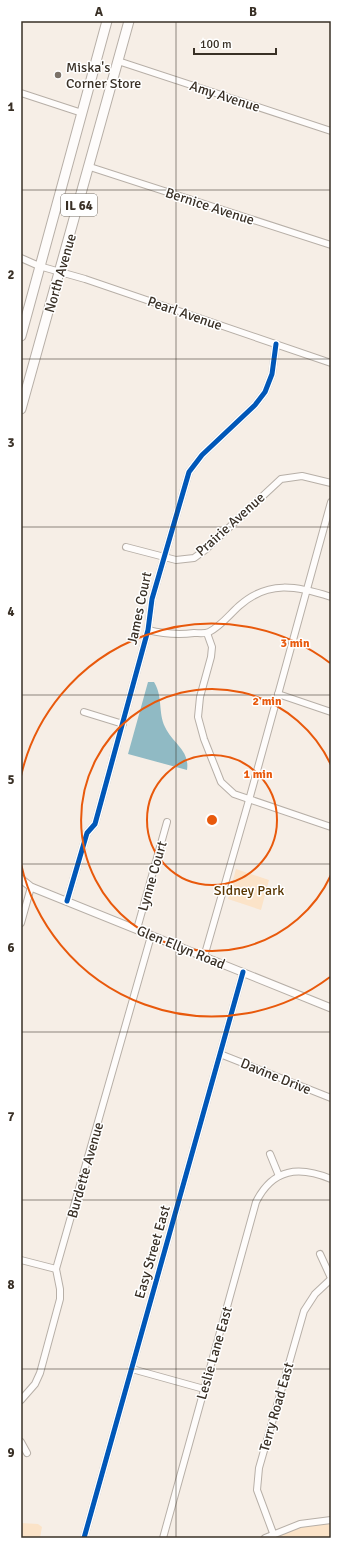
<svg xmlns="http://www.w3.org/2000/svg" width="352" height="1559" font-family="Signika,sans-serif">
<rect width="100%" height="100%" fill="#f6eee6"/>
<g fill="#fbe3c8">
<polygon points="236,869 269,880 261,910 228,899"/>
<polygon points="331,1522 331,1538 270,1538 309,1525"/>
<polygon points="21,1523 38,1524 42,1527 40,1538 21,1538"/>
</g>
<path fill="#90bac4" d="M148 682H154C163 696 158 713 165 727 173 744 190 750 187 770L128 754Z"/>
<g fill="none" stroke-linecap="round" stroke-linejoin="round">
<g stroke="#b7afa7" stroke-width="8">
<g id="minor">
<polyline points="118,61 331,131"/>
<polyline points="21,93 82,113"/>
<polyline points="90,167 331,245"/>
<polyline points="21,258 39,266 85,279 331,363"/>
<polyline points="126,547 176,560 194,558 205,550 281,479 302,476 331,483"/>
<path d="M148 630C164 634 177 635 194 633 199 633 205 634 209 632 221 626 229 615 239 606 268 580 297 586 331 597"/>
<polyline points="207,633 212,647 211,657 200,697 198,717 204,739 221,782 234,794 331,827"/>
<polyline points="278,694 331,712"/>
<polyline points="84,712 123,724"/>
<polyline points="67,901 87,833 95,824 148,630 152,599 189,472 202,455 255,405 265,392 272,374 276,344"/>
<polyline points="21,923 31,887"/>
<polyline points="137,929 167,822"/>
<polyline points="204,957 249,800 331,502"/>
<polyline points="220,1054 331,1098"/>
<polyline points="270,1154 279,1176"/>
<polyline points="320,1254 331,1278"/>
<polyline points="21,1260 56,1269"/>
<polyline points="132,1369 204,1389"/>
<polyline points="21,1400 35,1384 40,1373 60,1299 60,1289 56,1269 151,936"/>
<polyline points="21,1442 27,1453"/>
<polyline points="273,1533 257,1490 259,1468 304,1311 315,1294 331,1279"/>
<polyline points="84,1538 243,972"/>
<path d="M163 1538 256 1202C273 1168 299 1166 331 1179"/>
<polyline points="265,1538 300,1524 331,1520"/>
</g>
</g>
<g stroke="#b7afa7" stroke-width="9">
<polyline id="tertiary" points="21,879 31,887 331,1008"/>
</g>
<g stroke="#b7afa7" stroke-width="11">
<g id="primary">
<polyline points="21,336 107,21"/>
<polyline points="21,409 129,21"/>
</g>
</g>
<use href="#minor" stroke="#fefcfb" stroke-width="6"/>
<use href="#tertiary" stroke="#fefcfb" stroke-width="7"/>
<use href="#primary" stroke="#fefcfb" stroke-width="9"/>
<g stroke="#fff" stroke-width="8">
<g id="cycleway">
<polyline points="67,901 87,833 95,824 148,630 152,599 189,472 202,455 255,405 265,392 272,374 276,344"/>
<polyline points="84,1538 243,972"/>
</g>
</g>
<use href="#cycleway" stroke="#0057b8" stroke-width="5"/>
</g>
<path fill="none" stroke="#393026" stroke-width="1" stroke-opacity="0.55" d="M176 21V1538M21 190H331M21 359H331M21 527H331M21 695H331M21 864H331M21 1032H331M21 1200H331M21 1369H331"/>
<g fill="none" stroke="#e8590c" stroke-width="2">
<circle cx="212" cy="820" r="65"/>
<path d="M331 875A131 131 0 1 1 331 765"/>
<path d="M330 977A196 196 0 0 1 21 864M21 776A196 196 0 0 1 330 663"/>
</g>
<circle fill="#7b7269" stroke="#fff" stroke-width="1.5" cx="58" cy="75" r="4"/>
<g text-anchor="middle" stroke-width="3" stroke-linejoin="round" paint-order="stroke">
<rect fill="#fff" stroke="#746e67" stroke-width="1" x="61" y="194" width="36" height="22" rx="3"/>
<g font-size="13" font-weight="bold" fill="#393026">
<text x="79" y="210">IL 64</text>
</g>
<g font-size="14" fill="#393026" stroke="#fff" text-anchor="start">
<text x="66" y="72">Miska's<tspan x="66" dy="16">Corner Store</tspan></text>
</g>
<g font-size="14" fill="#393026" stroke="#fff">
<text transform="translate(225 96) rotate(18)" y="5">Amy Avenue</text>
<text transform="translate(210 206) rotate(18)" y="5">Bernice Avenue</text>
<text transform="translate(60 273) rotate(-74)" y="5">North Avenue</text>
<text transform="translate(185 313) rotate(19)" y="5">Pearl Avenue</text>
<text transform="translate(230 524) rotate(-42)" y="5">Prairie Avenue</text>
<text transform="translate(139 608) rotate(-78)" y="5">James Court</text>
<text transform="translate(152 876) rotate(-74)" y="5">Lynne Court</text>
<text transform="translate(181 947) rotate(22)" y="5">Glen Ellyn Road</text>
<text transform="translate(276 1076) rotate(22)" y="5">Davine Drive</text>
<text transform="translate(85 1170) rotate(-74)" y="5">Burdette Avenue</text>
<text transform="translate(152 1252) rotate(-74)" y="5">Easy Street East</text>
<text transform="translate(214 1353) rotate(-74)" y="5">Leslie Lane East</text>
<text transform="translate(276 1407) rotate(-74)" y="5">Terry Road East</text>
</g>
<g font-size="14" fill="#583500" stroke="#fff">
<text x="249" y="895">SIdney Park</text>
</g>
</g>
<circle cx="212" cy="820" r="6" fill="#e8590c" stroke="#fff" stroke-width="2"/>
<g font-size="12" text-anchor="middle" font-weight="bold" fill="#e8590c" stroke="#fff" stroke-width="3" stroke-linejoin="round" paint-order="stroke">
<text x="295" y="647">3 min</text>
<text x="267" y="705">2 min</text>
<text x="258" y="778">1 min</text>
</g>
<rect width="352" height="1559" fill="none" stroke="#ffffff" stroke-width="44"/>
<path d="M194 48v6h82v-6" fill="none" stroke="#393026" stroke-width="2"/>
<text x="200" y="48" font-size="12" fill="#393026" stroke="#ffffff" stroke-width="3" paint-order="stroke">100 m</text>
<rect x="22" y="22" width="308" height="1515" fill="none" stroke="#393026" stroke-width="1.5"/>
<g font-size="13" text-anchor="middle" font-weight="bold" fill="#393026">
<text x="99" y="16">A</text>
<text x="253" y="16">B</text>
<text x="11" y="111">1</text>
<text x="11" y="279">2</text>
<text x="11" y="447">3</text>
<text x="11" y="616">4</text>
<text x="11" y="784">5</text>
<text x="11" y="952">6</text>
<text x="11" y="1121">7</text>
<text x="11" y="1289">8</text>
<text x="11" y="1457">9</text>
</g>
</svg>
